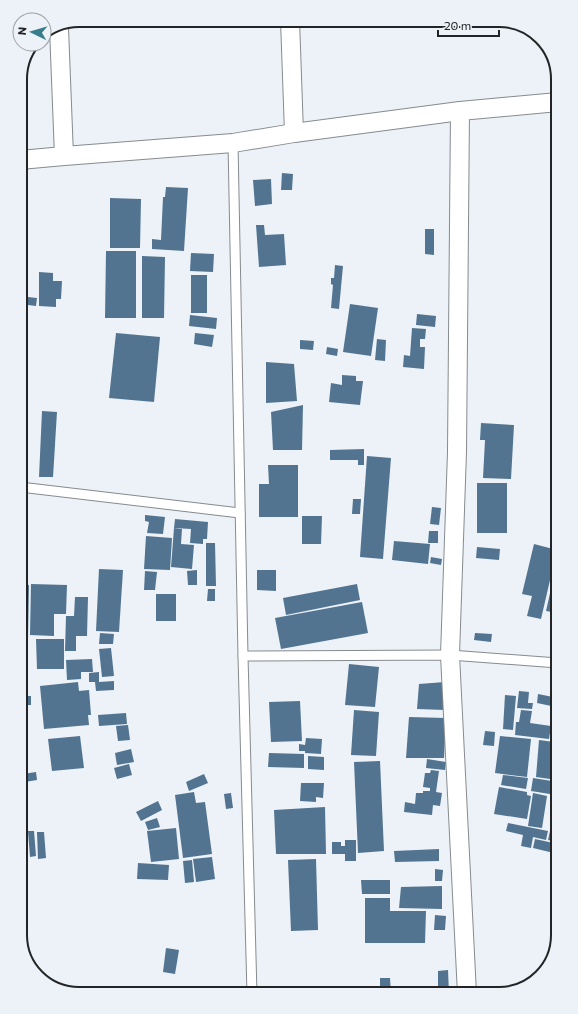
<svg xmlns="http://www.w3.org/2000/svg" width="578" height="1014" font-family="Commissioner,sans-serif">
<rect width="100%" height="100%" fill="#ecf2f7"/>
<g fill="#527491">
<polygon points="282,173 293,174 292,190 281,190"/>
<polygon points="271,179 272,204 255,206 253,180"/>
<polygon points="166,187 188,188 184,251 152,249 152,239 161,240 163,197 165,197"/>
<polygon points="110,198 141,199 140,248 110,248"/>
<rect x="20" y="203" width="3" height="16"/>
<polygon points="256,225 264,225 265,235 284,234 286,265 259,267"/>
<polygon points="425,229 434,229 434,255 425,254"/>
<polygon points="106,251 136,251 136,318 105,318"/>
<polygon points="191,253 214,254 213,272 190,271"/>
<polygon points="142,256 165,257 164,318 142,318"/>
<polygon points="335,265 343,266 339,309 331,308 333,285 331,284 331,278 334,278"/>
<polygon points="39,272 53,273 53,281 62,281 61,299 56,299 56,307 39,306"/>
<rect x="191" y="275" width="16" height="38"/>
<polygon points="28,297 37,298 36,306 28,305"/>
<polygon points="350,304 378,308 371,356 343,352"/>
<polygon points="417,314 436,316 435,327 416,325"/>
<polygon points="190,315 217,318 216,329 189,326"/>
<polygon points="412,328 426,329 425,339 420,339 420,347 425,347 424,369 403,367 404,355 410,356"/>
<polygon points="116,333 160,337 154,402 109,398"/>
<polygon points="195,333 214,335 212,347 194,344"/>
<polygon points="377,339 386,340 385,361 375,360"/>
<polygon points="300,340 314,341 313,350 300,349"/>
<polygon points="327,347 338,349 337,356 326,354"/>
<polygon points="266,362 294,364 297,401 266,403"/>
<polygon points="342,375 356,376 356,381 363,381 360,405 329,402 331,383 342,385"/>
<polygon points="303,405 302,450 273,450 271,412"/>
<polygon points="42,411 57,412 53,477 39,477"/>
<polygon points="481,423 514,425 511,479 483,478 485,440 480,440"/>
<polygon points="364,449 364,465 358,465 358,460 330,460 330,450"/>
<polygon points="367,456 391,458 383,559 360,557"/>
<polygon points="268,465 298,465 298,517 259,517 259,484 269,484"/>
<rect x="477" y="483" width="30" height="50"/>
<polygon points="353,499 361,499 360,514 352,514"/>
<polygon points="432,507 441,508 439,525 430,524"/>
<polygon points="145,515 165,517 163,534 147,533 149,522 145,521"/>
<polygon points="302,516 322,516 321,544 302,544"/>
<polygon points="175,519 208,522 207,539 203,539 203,544 190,543 191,529 174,528"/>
<polygon points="174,528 182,529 181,544 194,545 192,569 171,567"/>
<polygon points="429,531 438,531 438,543 428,543"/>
<polygon points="146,536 172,538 170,570 144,569"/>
<polygon points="394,541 430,544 428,564 392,560"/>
<polygon points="206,543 215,543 216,586 206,586"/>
<polygon points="534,544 557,550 541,619 527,616 532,596 522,594"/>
<polygon points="477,547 500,549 499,560 476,558"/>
<polygon points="431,557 442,559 441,565 430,563"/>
<polygon points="557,562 558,562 558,613 546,611"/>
<polygon points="99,569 123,570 119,632 96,631"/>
<polygon points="197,570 197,585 188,585 187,571"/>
<polygon points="257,570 276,570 276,591 257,590"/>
<polygon points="145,571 157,572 155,590 144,590"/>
<polygon points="20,584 29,585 28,639 20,638"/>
<polygon points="31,584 67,585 66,614 54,614 54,636 30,635"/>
<polygon points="357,584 360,600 286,615 283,598"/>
<polygon points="208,589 215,589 215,601 207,601"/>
<rect x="156" y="594" width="20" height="27"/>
<polygon points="75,597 88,597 87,636 76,636 76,651 65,651 66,616 74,616"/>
<polygon points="362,602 368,633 281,649 275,618"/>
<polygon points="100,633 114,634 113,644 99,644"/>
<polygon points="475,633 492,634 491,642 474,640"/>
<polygon points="36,639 64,639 64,669 37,669"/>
<polygon points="111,648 114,676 102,677 99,649"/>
<polygon points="92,659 93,672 81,672 81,679 67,680 66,660"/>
<polygon points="349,664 379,667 375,707 345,705"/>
<polygon points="99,672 99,682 114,681 114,690 96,691 95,682 89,682 89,673"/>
<polygon points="78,682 79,691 89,690 91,715 88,715 89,725 44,729 40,686"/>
<polygon points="445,682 445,710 417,709 419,684"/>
<polygon points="519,691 529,692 528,703 533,703 532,709 517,708"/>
<polygon points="538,694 558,698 556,707 537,703"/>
<polygon points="505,695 516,696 513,730 503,729"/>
<rect x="21" y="696" width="10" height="9"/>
<polygon points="300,701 302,741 271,742 269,702"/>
<polygon points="354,710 379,712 376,756 351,755"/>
<polygon points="521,710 532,711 530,723 551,726 549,739 515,735 516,722 519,722"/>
<polygon points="126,713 127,724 99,726 98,715"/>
<polygon points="409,717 446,718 444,758 406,758"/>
<polygon points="128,725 130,740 118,741 116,726"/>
<polygon points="485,731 495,732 494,746 483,745"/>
<polygon points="80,736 84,768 52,771 48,739"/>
<polygon points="500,736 531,739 527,777 495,773"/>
<polygon points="306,738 322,739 321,754 305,753 305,751 299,751 299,744 305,745"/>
<polygon points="539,740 554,742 550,779 536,777"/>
<polygon points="131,749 134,762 117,765 115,753"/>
<polygon points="269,753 304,754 304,768 268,767"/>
<polygon points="308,756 324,757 324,770 308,769"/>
<polygon points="427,759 446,762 445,770 426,768"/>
<polygon points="380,761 384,851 358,853 354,762"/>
<polygon points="129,764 132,775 117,779 114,768"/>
<polygon points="431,770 439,771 436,792 442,793 440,806 433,805 432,815 404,812 405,802 415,804 416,793 423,793 423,791 430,791 430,788 423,787 425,773 430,773"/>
<polygon points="36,772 37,780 25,782 23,774"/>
<polygon points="204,774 208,783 189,791 186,782"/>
<polygon points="503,775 528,778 526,789 501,785"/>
<polygon points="533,778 558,782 556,795 531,791"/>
<polygon points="301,783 324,783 323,798 316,797 316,802 300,801"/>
<polygon points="499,787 527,792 527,795 531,796 527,819 494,814"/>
<polygon points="194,792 196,803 205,802 212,854 183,858 175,795"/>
<polygon points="231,793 233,808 226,809 224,794"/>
<polygon points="533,793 547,796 542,828 528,826"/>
<polygon points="158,801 162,810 141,821 136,812"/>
<polygon points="325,807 326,854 276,854 274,810"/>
<polygon points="157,818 160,827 148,830 145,822"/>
<polygon points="552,822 558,823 558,842 548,840"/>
<polygon points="508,823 548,831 546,840 533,837 531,848 521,846 523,835 506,831"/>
<polygon points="176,828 179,859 151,862 147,831"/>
<polygon points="28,831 34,831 36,856 30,857"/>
<polygon points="37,832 44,832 46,858 38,859"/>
<polygon points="535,839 558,844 558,854 533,848"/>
<polygon points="345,840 356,840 356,861 345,861 345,854 332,854 332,842 341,842 341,846 345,846"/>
<polygon points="439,849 439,861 395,862 394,851"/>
<polygon points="212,857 215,879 196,882 193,859"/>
<polygon points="316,859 318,930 291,931 288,860"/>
<polygon points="192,860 194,882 185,883 183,861"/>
<polygon points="138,863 169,865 168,880 137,879"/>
<polygon points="435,869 443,870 442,881 435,881"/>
<polygon points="361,880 390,880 390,894 362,894"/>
<polygon points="442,886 442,909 399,908 401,887"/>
<polygon points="365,898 390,898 390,911 426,911 425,943 365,943"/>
<polygon points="435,915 446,916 445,930 434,930"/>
<polygon points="166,948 179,950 175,974 163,972"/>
<polygon points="448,970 449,994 438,994 438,971"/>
<polygon points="380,978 390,978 391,994 380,994"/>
</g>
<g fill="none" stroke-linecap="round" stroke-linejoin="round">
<g stroke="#868b8f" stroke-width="11">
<g id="service">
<polyline points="233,143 243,656 252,994"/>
<polyline points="20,487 240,513"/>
<polyline points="243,656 450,655 558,663"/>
</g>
</g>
<g stroke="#868b8f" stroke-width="20">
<g id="minor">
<polyline points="290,20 294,133"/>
<polyline points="59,28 64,156"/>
<polyline points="460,111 457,452 450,655 467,994"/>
<polyline points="20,160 64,156 233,143 294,133 460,111 558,102"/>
</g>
</g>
<use href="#service" stroke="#fff" stroke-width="9"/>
<use href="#minor" stroke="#fff" stroke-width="18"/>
</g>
<path d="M0 0H578V1014H0ZM79 27H499A52 52 0 0 1 551 79V935A52 52 0 0 1 499 987H79A52 52 0 0 1 27 935V79A52 52 0 0 1 79 27Z" fill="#ecf2f7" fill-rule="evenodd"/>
<path fill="none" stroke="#222426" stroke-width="2" d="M79 27H499A52 52 0 0 1 551 79V935A52 52 0 0 1 499 987H79A52 52 0 0 1 27 935V79A52 52 0 0 1 79 27Z"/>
<g transform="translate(32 32) rotate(275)"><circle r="19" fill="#ecf2f7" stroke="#9ba0a3"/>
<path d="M0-3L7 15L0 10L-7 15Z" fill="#397d8c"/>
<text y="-6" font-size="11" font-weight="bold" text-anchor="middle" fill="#222426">N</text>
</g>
<path d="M438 30v6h61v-6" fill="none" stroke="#222426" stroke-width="2"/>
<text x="444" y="30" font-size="12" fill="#222426" stroke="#ecf2f7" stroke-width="3" paint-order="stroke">20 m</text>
</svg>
